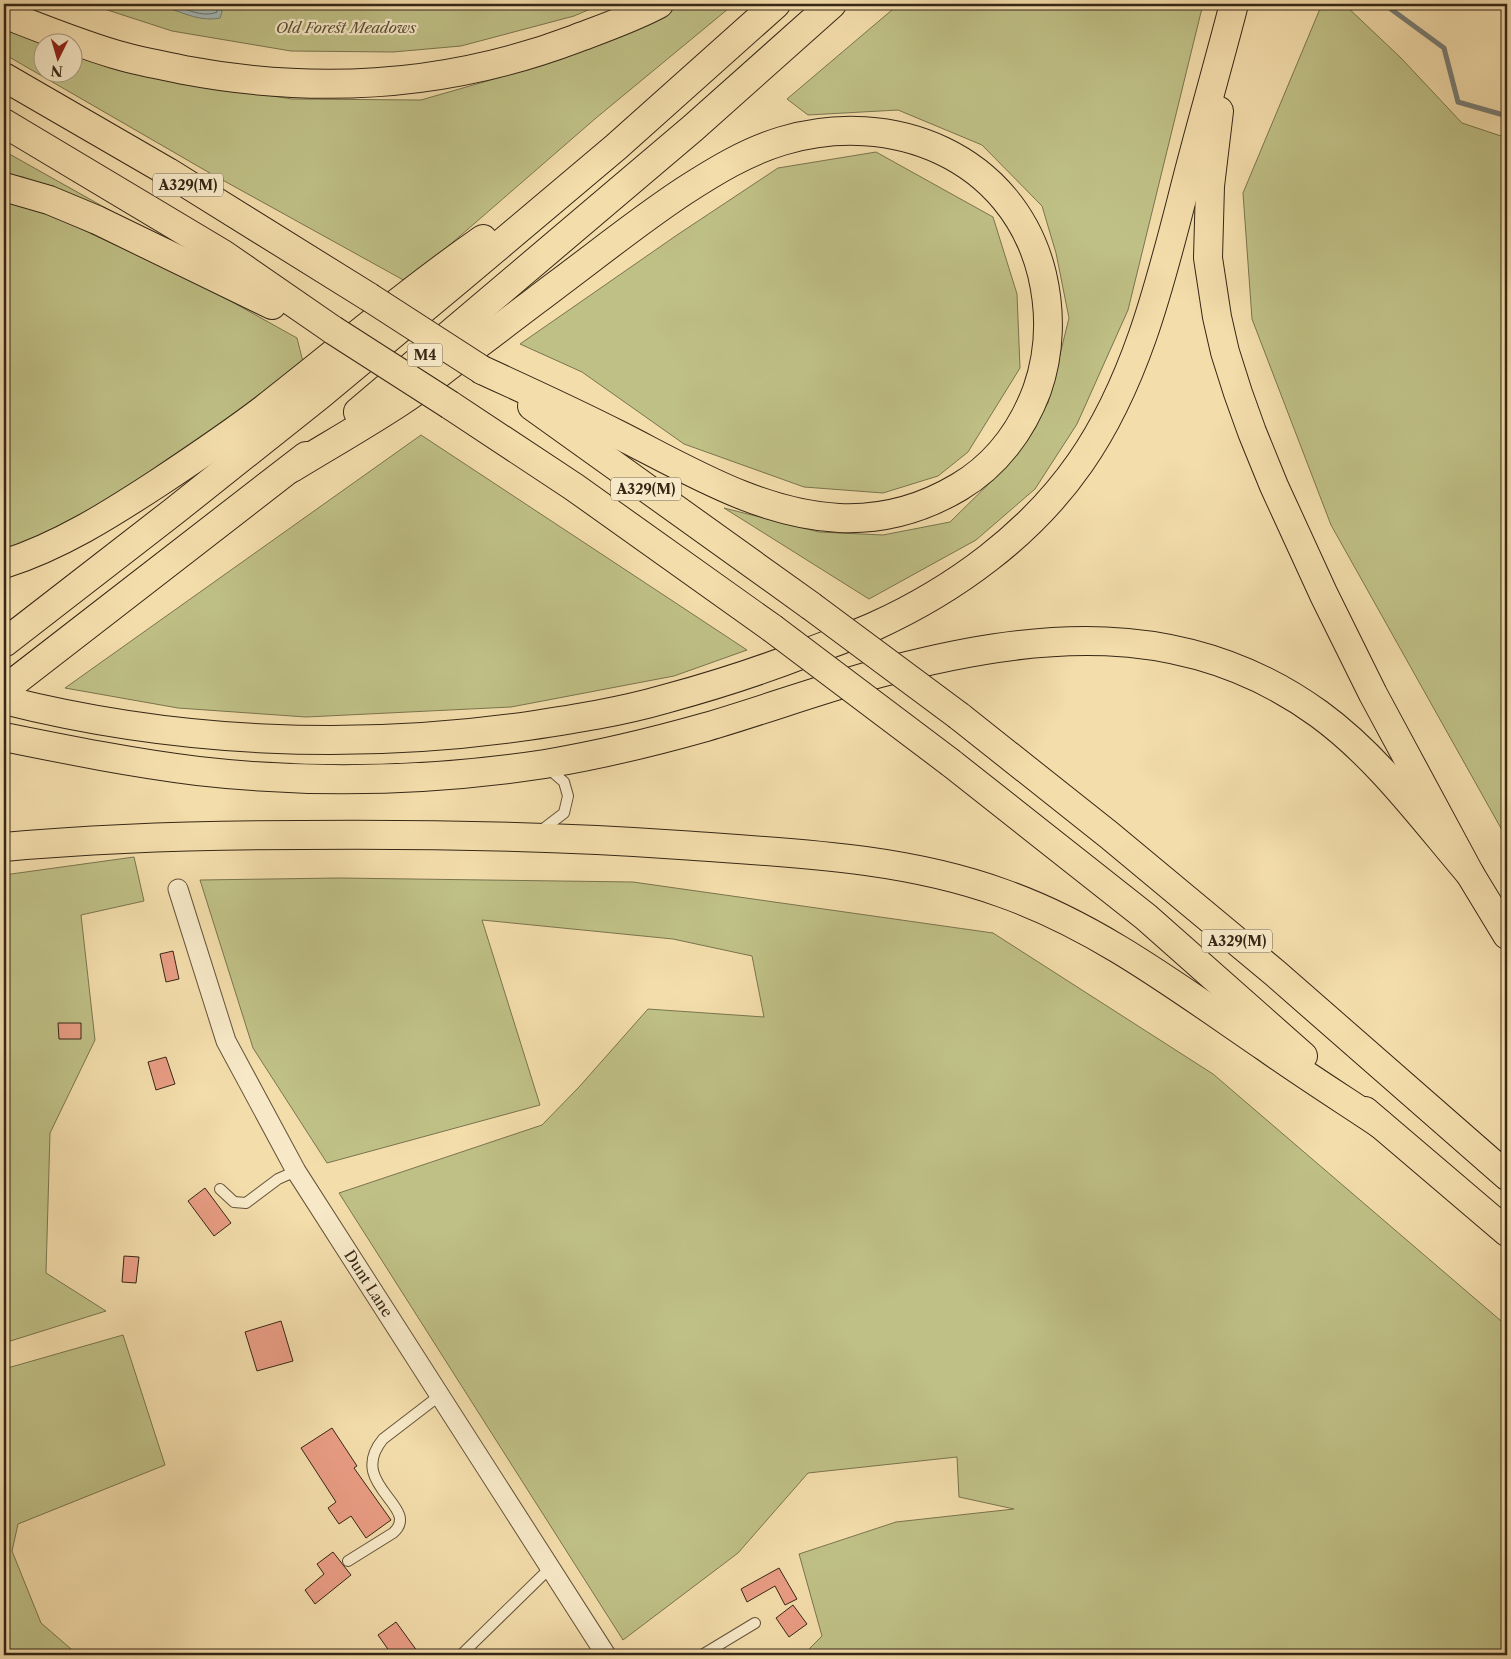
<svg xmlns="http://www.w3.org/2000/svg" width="1511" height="1659" font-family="'Libre Caslon Text',serif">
<rect width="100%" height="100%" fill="#f3ddab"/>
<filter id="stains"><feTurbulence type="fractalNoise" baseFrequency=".004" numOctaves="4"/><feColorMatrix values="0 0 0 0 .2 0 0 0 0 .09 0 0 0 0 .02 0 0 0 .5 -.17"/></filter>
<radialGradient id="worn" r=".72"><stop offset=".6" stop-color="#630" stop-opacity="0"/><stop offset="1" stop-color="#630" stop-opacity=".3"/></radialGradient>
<g fill="#bfc086" stroke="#7a744e">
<polygon points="89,4 602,4 574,16 461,46 393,52 291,51 172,31"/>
<polygon points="685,4 734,4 596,118 407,282 208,172 4,54 4,25 42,42 42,72 72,72 73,49 190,83 292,99 421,100 508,75 589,49"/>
<polygon points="899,4 1203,4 1128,310 1077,424 1035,489 976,540 869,599 724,508 819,532 883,535 950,522 1008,465 1048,403 1069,318 1056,253 1042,206 982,145 898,110 808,115 787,99"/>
<polygon points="1322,4 1344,4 1401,58 1462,123 1507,138 1507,839 1331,525 1252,319 1243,193"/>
<polygon points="4,151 111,211 23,177 4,174"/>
<polygon points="876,152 993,217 1017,294 1020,368 968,452 938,476 883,493 804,487 684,444 582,372 520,344 677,235 778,168"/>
<polygon points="4,199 55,217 198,283 297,338 303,362 181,456 104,509 4,558"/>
<polygon points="421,435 747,650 674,676 511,707 306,717 178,708 65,688"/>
<polygon points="134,857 144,901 81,915 95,1040 50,1133 46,1273 106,1311 4,1343 4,875"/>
<polygon points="339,878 633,882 993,933 1213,1074 1507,1326 1507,1655 803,1655 822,1636 799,1554 896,1522 1014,1509 959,1497 957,1457 808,1473 738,1553 623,1640 339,1193 542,1125 579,1087 648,1009 764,1017 752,956 673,939 482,920 540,1105 327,1163 253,1048 200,880"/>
<polygon points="123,1335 165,1465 18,1524 12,1551 41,1623 78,1655 4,1655 4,1369"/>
</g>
<path fill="#a2b8b6" stroke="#777e76" d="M151 4H220L222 12 220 18C195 23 175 7 151 4Z"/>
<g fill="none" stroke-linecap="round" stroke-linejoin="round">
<path stroke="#6c7066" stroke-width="1" d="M172 4C186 9 202 18 217 12V4"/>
<polyline stroke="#777e76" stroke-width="5" points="1384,4 1444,48 1458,102 1507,116"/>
</g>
<g fill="#e99d84" stroke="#362716">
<polygon points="173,951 179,979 166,982 160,954"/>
<polygon points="58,1023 81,1023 81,1039 59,1039"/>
<polygon points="166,1057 175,1084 156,1090 148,1062"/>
<polygon points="205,1188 231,1223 214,1236 188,1201"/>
<polygon points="124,1256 139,1257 136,1283 122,1282"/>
<polygon points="281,1321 293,1361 257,1371 245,1332"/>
<polygon points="332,1428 357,1466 354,1468 391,1520 366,1538 351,1516 339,1524 328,1508 336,1502 301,1448"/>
<polygon points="333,1552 351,1575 315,1604 305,1590 324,1574 317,1564"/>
<polygon points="779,1568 797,1599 785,1605 775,1586 747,1602 741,1589"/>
<polygon points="793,1605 807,1624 789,1637 776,1618"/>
<polygon points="396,1622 420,1655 392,1655 378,1635"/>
</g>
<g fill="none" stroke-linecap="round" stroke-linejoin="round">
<g stroke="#65543b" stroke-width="12">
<g id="lane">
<polyline points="538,833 564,813 568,796 564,782 548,768"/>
<polyline points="220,1189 234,1202 246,1203 278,1179 296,1171"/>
<path d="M348 1561 393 1533C423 1507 345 1485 383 1439L439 1396"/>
<polyline points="461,1655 550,1568"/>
<polyline points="702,1655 755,1623"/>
</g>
</g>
<g stroke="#65543b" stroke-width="21">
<g id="street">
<path id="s1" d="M178 889 226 1041 296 1171 606 1655"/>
</g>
</g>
<g stroke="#362716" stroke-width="30">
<g id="highway">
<path d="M4 14C40 28 77 43 114 54 137 61 161 65 184 70 317 95 448 87 575 39 604 28 633 18 659 4"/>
<polyline points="4,77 168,172 369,297"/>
<polyline points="1219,111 1210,186 1208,258 1217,317 1225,352 1238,393 1252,432 1274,486 1324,595 1373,694 1470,874 1507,935"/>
<polyline points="4,123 223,254 333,330"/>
<polyline points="4,187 49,200 97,220 272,305"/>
<polyline points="450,405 574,487 772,628"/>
<polyline points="532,406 811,606"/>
<polyline points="358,412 693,128 832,4"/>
<path d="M292 468C328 446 365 425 400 402 419 390 436 376 454 362 488 337 522 311 555 286 598 254 640 220 684 191 715 171 746 152 782 141 892 108 1013 156 1042 274 1051 312 1050 353 1037 390 1022 430 996 465 959 487 922 509 882 520 839 518 760 514 688 470 619 435 574 412 528 391 482 370"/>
<path d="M4 564C60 546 109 515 158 483 194 459 230 435 264 409 337 352 407 292 483 239"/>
<polyline points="4,643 173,512 320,395 457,281 616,147 776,4"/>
<polyline points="4,690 306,456"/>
<path d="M4 700C174 743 354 751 528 726 574 719 620 712 665 699 713 686 760 671 806 653 829 644 853 636 875 626 954 590 1030 535 1080 463 1138 380 1162 276 1187 179 1202 121 1219 62 1234 4"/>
<polyline points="959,716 1109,835 1275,973 1507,1176"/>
<path d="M4 737C68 750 133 763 198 771 312 784 431 781 545 764 599 755 653 742 706 727 764 710 821 689 880 673 1032 632 1184 616 1319 714 1378 757 1423 819 1470 874"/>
<polyline points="951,763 1146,917 1303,1056"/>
<path d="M4 847C103 838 202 835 302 835 428 834 553 836 680 845 787 853 900 856 1002 893 1099 927 1181 990 1265 1047 1303 1074 1341 1098 1380 1124"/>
<polyline points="1365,1111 1507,1232"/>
</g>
</g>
<use href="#lane" stroke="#f7e9c8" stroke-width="10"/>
<use href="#street" stroke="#f7e9c8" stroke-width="19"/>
<use href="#highway" stroke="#f3ddab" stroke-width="28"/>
<g stroke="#362716" stroke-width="30" stroke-linecap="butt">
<g id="highway-bridge">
<polyline points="369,297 482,370"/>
<polyline points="333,330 450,405"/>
<polyline points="811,606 959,716"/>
<polyline points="772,628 951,763"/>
</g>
</g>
<use href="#highway-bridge" stroke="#f3ddab" stroke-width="28"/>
</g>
<g text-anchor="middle" stroke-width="4.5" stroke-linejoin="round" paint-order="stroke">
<g fill="#f7e9c8" stroke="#70614b" stroke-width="1">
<rect x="153" y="173.5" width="70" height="23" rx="4"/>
<rect x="407.5" y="343.5" width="35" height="23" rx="4"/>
<rect x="611" y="477.5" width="70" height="23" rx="4"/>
<rect x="1202" y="929.5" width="70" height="23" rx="4"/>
</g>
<g font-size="14" font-weight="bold" fill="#362716">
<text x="188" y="190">A329(M)</text>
<text x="425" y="360">M4</text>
<text x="646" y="494">A329(M)</text>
<text x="1237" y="946">A329(M)</text>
</g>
<g font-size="15" font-style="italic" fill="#584d32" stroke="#f7e9c8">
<text x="346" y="33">Old Forest Meadows</text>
</g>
<g font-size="15" fill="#362716" stroke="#f7e9c8">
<text dy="5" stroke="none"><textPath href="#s1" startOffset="441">Dunt Lane</textPath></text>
</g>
</g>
<rect width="1511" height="1659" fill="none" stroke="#f3ddab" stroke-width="20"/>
<rect x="5" y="5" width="1501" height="1649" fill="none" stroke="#362716" stroke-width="2.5"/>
<rect x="10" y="10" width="1491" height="1639" fill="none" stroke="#362716"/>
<g transform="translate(58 58) rotate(185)"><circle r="24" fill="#f7e9c8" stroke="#aa9b81"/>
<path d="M0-4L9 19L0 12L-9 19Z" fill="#8f2418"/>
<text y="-8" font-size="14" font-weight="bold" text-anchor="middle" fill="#362716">N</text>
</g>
<rect width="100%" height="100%" filter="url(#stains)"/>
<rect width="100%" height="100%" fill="url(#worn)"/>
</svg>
